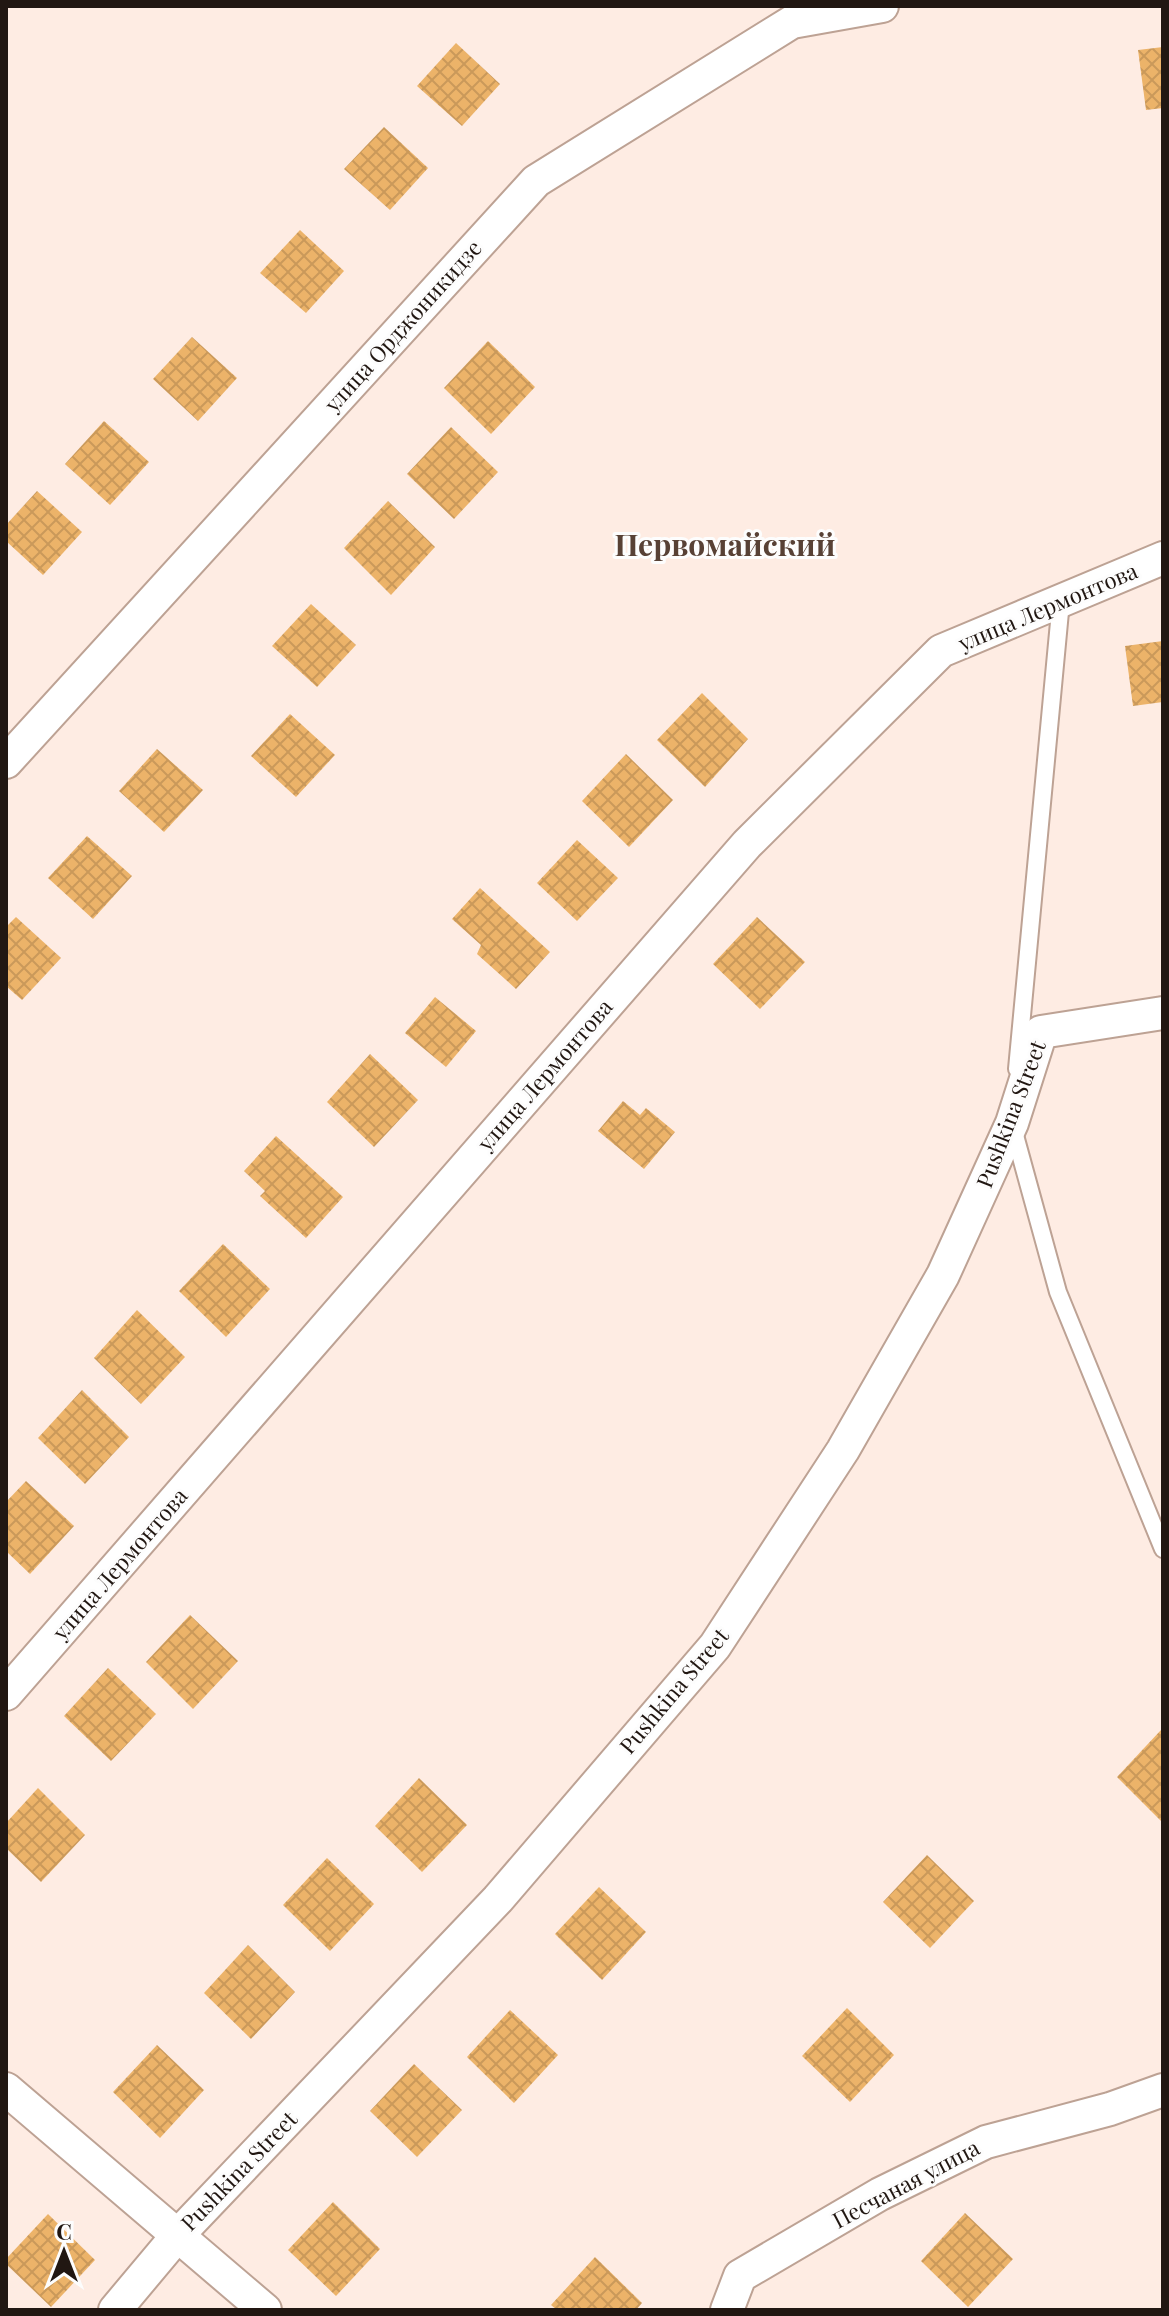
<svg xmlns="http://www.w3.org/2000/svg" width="1169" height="2316" font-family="'Playfair Display',serif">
<defs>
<pattern id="building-cross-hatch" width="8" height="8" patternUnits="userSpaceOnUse" patternTransform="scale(2)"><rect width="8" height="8" fill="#ecb369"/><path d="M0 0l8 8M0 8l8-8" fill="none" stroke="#ca995a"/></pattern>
</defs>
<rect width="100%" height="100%" fill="#feece3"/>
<g fill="url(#building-cross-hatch)">
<polygon points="456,43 500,84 462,126 417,86"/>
<polygon points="1163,47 1163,108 1146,110 1138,50"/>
<polygon points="384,127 428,168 390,210 344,169"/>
<polygon points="300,230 344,271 306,313 260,273"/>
<polygon points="192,337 237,378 198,421 153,379"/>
<polygon points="488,341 535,387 491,434 444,388"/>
<polygon points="104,421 149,462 110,505 65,464"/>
<polygon points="451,427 498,472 454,519 407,474"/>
<polygon points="37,491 82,532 43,575 6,541 6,525"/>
<polygon points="388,501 435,547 391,595 344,548"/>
<polygon points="311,604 356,645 317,687 272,646"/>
<polygon points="1163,641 1163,702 1133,706 1125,646"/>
<polygon points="702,693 748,739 705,787 657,740"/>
<polygon points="290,714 335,755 296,797 251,756"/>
<polygon points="157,749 203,790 164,832 119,791"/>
<polygon points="626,754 673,800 629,847 582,801"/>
<polygon points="87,836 132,876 93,919 48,878"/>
<polygon points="577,840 618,878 577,921 537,883"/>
<polygon points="480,888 550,952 516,989 477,954 481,945 452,919"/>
<polygon points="16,917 61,958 22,1000 6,986 6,927"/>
<polygon points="757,917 805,962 760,1009 713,964"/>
<polygon points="435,997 476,1031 446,1067 405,1033"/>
<polygon points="370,1054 418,1100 374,1147 327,1102"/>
<polygon points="623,1101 640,1115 646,1108 675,1132 644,1169 598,1131"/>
<polygon points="276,1136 343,1197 306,1238 260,1196 265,1191 244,1171"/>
<polygon points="223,1244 270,1289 226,1337 179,1291"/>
<polygon points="137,1310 185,1357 141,1404 94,1358"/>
<polygon points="82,1390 129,1437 85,1484 38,1438"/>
<polygon points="26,1481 74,1526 30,1574 6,1551 6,1502"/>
<polygon points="190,1615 238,1661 193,1709 146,1662"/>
<polygon points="108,1668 156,1714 111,1761 64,1716"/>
<polygon points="1161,1730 1163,1732 1163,1823 1117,1777"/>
<polygon points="419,1778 467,1825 422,1872 375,1826"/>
<polygon points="38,1788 85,1835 41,1882 6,1848 6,1823"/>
<polygon points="927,1855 974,1901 930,1948 883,1902"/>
<polygon points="327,1858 374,1904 330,1951 283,1905"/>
<polygon points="599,1887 646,1932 602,1980 555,1934"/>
<polygon points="248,1945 295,1992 251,2039 204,1993"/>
<polygon points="847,2008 894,2055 850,2102 802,2056"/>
<polygon points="510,2010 558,2055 514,2103 467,2057"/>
<polygon points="157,2045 204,2090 160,2138 113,2092"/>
<polygon points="414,2064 462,2110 417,2157 370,2111"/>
<polygon points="333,2202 380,2249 336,2296 288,2250"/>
<polygon points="965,2213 1013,2259 968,2307 921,2261"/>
<polygon points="48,2214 95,2260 51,2307 6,2264 6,2259"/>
<polygon points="595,2257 642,2303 636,2310 557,2310 551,2305"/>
</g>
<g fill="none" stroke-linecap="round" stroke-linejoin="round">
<g stroke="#bda294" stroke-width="20">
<g id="lane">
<polyline points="1017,1069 1061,601"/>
<polyline points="1013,1128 1058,1292 1163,1549"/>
</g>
</g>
<g stroke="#bda294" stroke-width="36">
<g id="street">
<polyline points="6,762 536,181 792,22 882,6"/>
<polyline points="6,1694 747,844 941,651 1163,558"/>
<polyline points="6,2089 265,2310"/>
<polyline points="115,2310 177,2236 498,1899 715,1646 843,1450 943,1275 1012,1123 1041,1032 1163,1013"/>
<polyline points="727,2310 740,2276 880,2194 986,2142 1110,2109 1163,2090"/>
</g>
</g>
<use href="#lane" stroke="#fff" stroke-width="16"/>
<use href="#street" stroke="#fff" stroke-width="32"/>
</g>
<g text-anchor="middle" stroke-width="6" stroke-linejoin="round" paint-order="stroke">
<g font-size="22" fill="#211712" stroke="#fdfdfd">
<text transform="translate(403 326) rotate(-48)" y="8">улица Орджоникидзе</text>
<text transform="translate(1048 607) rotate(-23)" y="8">улица Лермонтова</text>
<text transform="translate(545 1075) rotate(-49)" y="8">улица Лермонтова</text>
<text transform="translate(1011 1114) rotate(-69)" y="8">Pushkina Street</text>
<text transform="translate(120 1564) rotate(-49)" y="8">улица Лермонтова</text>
<text transform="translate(674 1691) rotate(-50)" y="8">Pushkina Street</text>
<text transform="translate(239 2171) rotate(-46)" y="8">Pushkina Street</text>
<text transform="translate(906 2184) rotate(-28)" y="8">Песчаная улица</text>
</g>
<g font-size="30" font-weight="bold" fill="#584135" stroke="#fdfdfd">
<text x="725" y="556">Первомайский</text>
</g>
</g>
<rect width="1169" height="2316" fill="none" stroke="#211712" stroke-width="16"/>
<g transform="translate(64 2252)" stroke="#fdfdfd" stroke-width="6" paint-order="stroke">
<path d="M0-6L14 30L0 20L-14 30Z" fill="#211712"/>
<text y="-12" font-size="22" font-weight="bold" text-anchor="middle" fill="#211712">С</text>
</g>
</svg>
